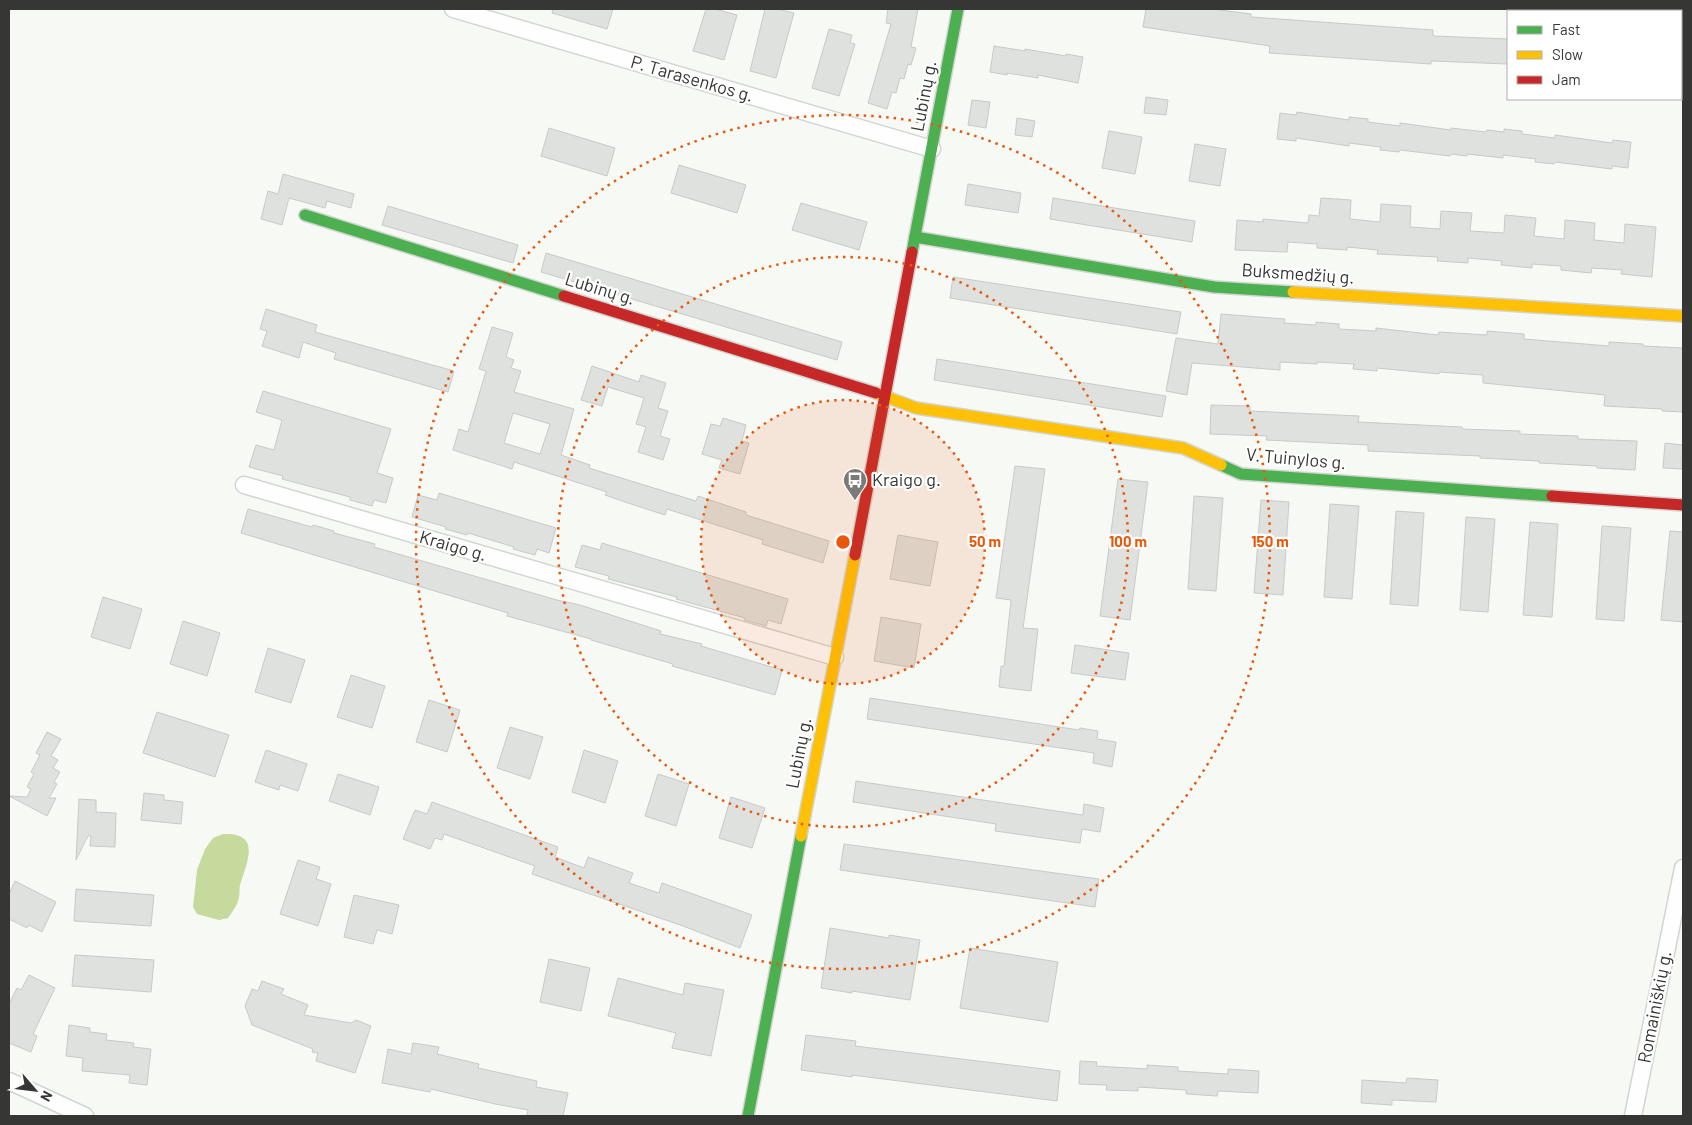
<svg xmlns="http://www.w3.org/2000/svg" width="1692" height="1125" font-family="Barlow,sans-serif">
<rect width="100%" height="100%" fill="#f7f9f5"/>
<path fill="#c5da9c" d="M223 834C262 832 247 862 240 885 239 889 240 893 239 897 238 905 232 912 228 918L219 920 197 914 193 907 197 870 205 849 213 838Z"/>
<g fill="#dfe1de" stroke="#c9cac8" fill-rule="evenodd">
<polygon points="553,9 613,9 607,29 552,13"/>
<polygon points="706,9 715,9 737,15 724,60 693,51"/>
<polygon points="765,9 777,9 794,13 776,78 750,71"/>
<polygon points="888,9 918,9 911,47 916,48 911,65 908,64 904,79 900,78 896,93 892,92 887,109 868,103 891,24 886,23"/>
<polygon points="1146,9 1212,9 1251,14 1251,17 1433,30 1433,36 1508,39 1508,64 1431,61 1431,64 1269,53 1270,46 1143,27"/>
<polygon points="829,29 852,35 850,43 855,44 839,96 812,88"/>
<polygon points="994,46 1025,51 1025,49 1066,56 1066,54 1083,57 1078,83 1038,75 1038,78 1007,73 1007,75 990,72"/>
<polygon points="1146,97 1168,100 1166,115 1144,113"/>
<polygon points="972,100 990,102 986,128 968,125"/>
<polygon points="1297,112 1349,120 1349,117 1368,119 1368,122 1400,126 1400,123 1451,130 1451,128 1486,132 1487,130 1504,132 1504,129 1522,131 1522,134 1555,138 1555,135 1612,143 1613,140 1631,142 1628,168 1612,166 1612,169 1555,162 1554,164 1535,162 1536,159 1503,155 1503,158 1467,154 1467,156 1451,154 1450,156 1400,150 1399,152 1380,150 1381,147 1349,143 1349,146 1296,138 1296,141 1277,139 1280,113 1296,115"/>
<polygon points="1017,118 1035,121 1032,137 1015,135"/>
<polygon points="549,128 615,148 607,176 541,156"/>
<polygon points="1109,131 1142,137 1135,174 1102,168"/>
<polygon points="1195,144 1226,149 1220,186 1189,181"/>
<polygon points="679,165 746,185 737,213 671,193"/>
<polygon points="283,174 354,194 351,208 327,201 325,208 289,198 282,225 261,219 268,191 278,194"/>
<polygon points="968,184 1021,193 1018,213 965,205"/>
<polygon points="1053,198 1195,221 1192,242 1050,219"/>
<polygon points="1321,198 1351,200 1350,219 1380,222 1381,204 1411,206 1410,227 1440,229 1441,211 1472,213 1470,231 1504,233 1505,215 1536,218 1534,236 1564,239 1565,220 1595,223 1594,240 1624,243 1625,224 1656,227 1652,277 1621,274 1622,270 1592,268 1591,273 1561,270 1561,266 1532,264 1532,268 1501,265 1502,261 1468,258 1468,263 1437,261 1438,257 1377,254 1378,250 1347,247 1347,250 1317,248 1317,244 1288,242 1287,252 1235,250 1237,220 1263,222 1263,219 1308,223 1309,215 1319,216"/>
<polygon points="801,203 867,222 859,250 792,230"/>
<polygon points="388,206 518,245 513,263 382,225"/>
<polygon points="546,253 842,342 837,360 541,272"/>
<polygon points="953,277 1181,312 1177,334 950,298"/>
<polygon points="266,309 317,325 315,332 454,371 448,392 334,359 336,353 303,342 299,358 262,346 267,331 260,329"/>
<polygon points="1221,314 1285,319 1284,323 1316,325 1316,322 1339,324 1339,329 1376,331 1376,328 1438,335 1439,332 1487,335 1487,331 1524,334 1524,339 1609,346 1609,342 1643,344 1643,346 1683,348 1683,412 1662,411 1662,409 1604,406 1605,395 1483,383 1483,375 1439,372 1439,374 1377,368 1377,371 1353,369 1354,364 1317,362 1317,364 1280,362 1280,370 1192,363 1187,395 1166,391 1176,338 1218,344"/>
<path d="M492 327 513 333 506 357 514 360 511 368 521 371 514 392 574 409 561 455 590 465 589 468 696 501 698 496 746 512V515L829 541 823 563 762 544 763 540 667 509 665 515 631 504 605 495 607 492 514 462 512 469 453 450 459 429 468 432 486 371 479 369ZM513 413 550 424 540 454 504 443Z"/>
<polygon points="937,359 1166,396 1162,417 934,380"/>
<polygon points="592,366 639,382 641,375 666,383 658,408 668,411 660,436 670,439 663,460 638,452 646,427 636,424 644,398 608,387 602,406 581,400"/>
<polygon points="263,391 391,429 377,473 393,478 386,503 374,500 372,506 350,500 350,497 282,479 283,476 249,467 256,445 274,450 282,420 256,412"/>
<polygon points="1211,405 1250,406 1250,411 1359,416 1358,422 1462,427 1462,429 1520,431 1520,434 1578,436 1578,439 1637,441 1635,470 1597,468 1597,466 1539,463 1539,461 1480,458 1480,456 1368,451 1368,445 1266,440 1267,436 1210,434"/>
<polygon points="723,418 746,425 742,441 749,443 740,474 719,468 722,460 702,454 711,424 720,426"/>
<polygon points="1665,443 1683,445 1682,469 1663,468"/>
<polygon points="1015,466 1045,469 1023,628 1038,629 1031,691 999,687 1001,666 1004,666 1011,600 996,598"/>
<polygon points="1118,479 1148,482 1130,620 1100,616"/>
<polygon points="439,493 556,528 549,553 537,549 535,555 513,549 514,547 468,533 467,535 445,529 446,527 412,517 418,495 437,500"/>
<polygon points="1194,496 1223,498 1216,591 1188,589"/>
<polygon points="1261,500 1289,502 1283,595 1254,593"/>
<polygon points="1330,504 1359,506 1352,599 1324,597"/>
<polygon points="248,509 312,527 313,525 334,531 334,533 375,544 374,547 557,600 580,605 661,631 660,634 702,644 701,646 782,670 775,695 672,666 673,664 591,640 591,639 507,616 508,613 241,533"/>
<polygon points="1396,511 1424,513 1418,606 1390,604"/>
<polygon points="1466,517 1495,519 1488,612 1460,610"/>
<polygon points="1530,522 1558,524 1552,617 1523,615"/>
<polygon points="1602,526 1631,528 1624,621 1596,619"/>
<polygon points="1670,531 1683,532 1683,622 1661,620"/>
<polygon points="898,535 938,542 930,586 890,579"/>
<polygon points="602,543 788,599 781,624 768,620 766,626 744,620 745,618 676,599 677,597 608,579 609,576 575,567 582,545 600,550"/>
<polygon points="103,597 142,609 130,649 91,637"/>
<polygon points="881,617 921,624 914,668 874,661"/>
<polygon points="183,621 220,633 207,676 170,664"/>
<polygon points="1075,645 1129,653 1125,680 1071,673"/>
<polygon points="268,648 305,660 291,703 255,692"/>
<polygon points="351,675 385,686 372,728 337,717"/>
<polygon points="870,698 1079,730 1080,728 1098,731 1097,739 1116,742 1112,767 1093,763 1094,753 867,719"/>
<polygon points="429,700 460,710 447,752 416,742"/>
<polygon points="157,712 229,735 215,777 143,753"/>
<polygon points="510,727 543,737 530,779 497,768"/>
<polygon points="47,732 61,739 51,756 58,760 53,768 60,772 54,782 57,784 49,798 56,798 47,816 9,796 27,797 31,789 27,787 34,774 31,772 40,755 36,753"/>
<polygon points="266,750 307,764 298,791 280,785 279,790 255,782"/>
<polygon points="584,750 618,761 605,803 572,792"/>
<polygon points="338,774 379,787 370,815 329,801"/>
<polygon points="658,774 689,784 676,826 645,816"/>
<polygon points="856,781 1083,815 1084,804 1104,808 1100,832 1082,829 1080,843 995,831 996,824 853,802"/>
<polygon points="144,793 164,795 164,800 183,802 181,824 141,820"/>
<polygon points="731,797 765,808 752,848 719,838"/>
<polygon points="79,799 96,800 96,812 116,813 115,847 90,846 91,836 88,836 76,860"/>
<polygon points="432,802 558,847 555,857 584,868 588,857 633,873 629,883 659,893 662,883 752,915 740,948 683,926 532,874 535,866 444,834 442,840 435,838 430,849 403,839 415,810 427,814"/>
<polygon points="844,844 1099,879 1095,907 840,870"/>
<polygon points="298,860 320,867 316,879 331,884 318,926 280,914"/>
<polygon points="15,881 56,902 42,932 29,925 27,928 9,919 9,894"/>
<polygon points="76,889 154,895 151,926 74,921"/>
<polygon points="354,895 399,905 392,934 377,930 373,944 344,937"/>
<polygon points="830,928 889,938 889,935 920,940 910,1000 852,991 852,993 821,988"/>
<polygon points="970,948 1058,962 1048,1022 960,1008"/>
<polygon points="75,955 154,960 151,992 72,986"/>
<polygon points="549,959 590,968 581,1011 540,1002"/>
<polygon points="29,975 55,988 33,1034 37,1036 31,1052 9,1043 9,1004 17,988 21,990"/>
<polygon points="618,978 683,995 685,983 724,990 711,1056 672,1048 676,1033 608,1016"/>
<polygon points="262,981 284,989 281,994 308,1005 304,1015 351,1023 356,1020 371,1026 355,1073 316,1061 318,1053 312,1052 313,1049 252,1025 245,1006 252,989 258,991"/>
<polygon points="69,1025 90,1028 90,1032 107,1034 106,1040 134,1043 133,1047 151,1049 147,1085 129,1083 130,1075 82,1071 83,1058 66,1056"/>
<polygon points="806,1035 856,1041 855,1046 1060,1071 1057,1101 852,1075 852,1077 801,1070"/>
<polygon points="413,1043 439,1047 437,1054 479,1064 478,1068 537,1081 536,1087 568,1093 563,1116 527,1116 528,1110 495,1104 431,1089 430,1092 382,1083 388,1049 411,1054"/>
<polygon points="1080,1061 1097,1062 1096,1066 1147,1069 1147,1065 1178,1067 1178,1071 1228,1074 1228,1069 1259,1071 1258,1093 1218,1091 1217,1096 1186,1094 1186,1090 1138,1087 1138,1091 1106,1090 1107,1085 1079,1084"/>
<polygon points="1407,1078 1438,1080 1436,1102 1392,1100 1392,1105 1361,1103 1362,1080 1406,1083"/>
</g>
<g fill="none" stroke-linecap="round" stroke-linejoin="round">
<g stroke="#d3d5d2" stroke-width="19">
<g id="street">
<polyline points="453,9 932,149"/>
<polyline points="1620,9 1653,11"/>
<polyline points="1681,13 1683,14"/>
<polyline points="244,485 835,657"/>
<polyline points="9,1081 85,1116"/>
<polyline points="1633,1116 1683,868"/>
</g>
</g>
<g stroke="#d3d5d2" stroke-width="14">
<g id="fast">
<polyline points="305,215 564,296"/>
<polyline points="915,237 1214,287 1293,292"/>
<polyline points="912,252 958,9"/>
<polyline points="1221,465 1241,474 1552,496"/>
<polyline points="748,1116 801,836"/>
</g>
</g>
<g stroke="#d3d5d2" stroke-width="14">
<g id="slow">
<polyline points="1293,292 1683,316"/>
<polyline points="876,393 916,408 1183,448 1221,465"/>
<polyline points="801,836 855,555"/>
</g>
</g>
<g stroke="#d3d5d2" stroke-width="14">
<g id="jam">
<polyline points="564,296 876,393"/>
<polyline points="1552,496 1683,505"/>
<polyline points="855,555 912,252"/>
</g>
</g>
<use href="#street" stroke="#fefefe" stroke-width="16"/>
<use href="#fast" stroke="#4caf50" stroke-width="11"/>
<use href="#slow" stroke="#ffc107" stroke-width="11"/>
<use href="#jam" stroke="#c62828" stroke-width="11"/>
</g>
<circle cx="843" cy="542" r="142" fill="#e8590c" fill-opacity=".12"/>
<g fill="none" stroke="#e8590c" stroke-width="2.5" stroke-dasharray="2.5 5">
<circle cx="843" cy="542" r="142"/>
<circle cx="843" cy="542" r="285"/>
<circle cx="843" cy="542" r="427"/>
</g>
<defs>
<g id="bus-pin" transform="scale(1.25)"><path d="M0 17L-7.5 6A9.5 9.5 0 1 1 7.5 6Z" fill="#7a7b78" stroke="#fff"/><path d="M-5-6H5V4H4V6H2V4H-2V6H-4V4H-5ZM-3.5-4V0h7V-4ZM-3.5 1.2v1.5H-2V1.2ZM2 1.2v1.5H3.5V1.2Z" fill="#fff"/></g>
</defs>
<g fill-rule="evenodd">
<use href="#bus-pin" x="855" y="480"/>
</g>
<g text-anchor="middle" stroke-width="4.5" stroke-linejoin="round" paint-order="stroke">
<g font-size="18" fill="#363735" stroke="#fff">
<text transform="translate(692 79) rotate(16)" y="6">P. Tarasenkos g.</text>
<text transform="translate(924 96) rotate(-79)" y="6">Lubinų g.</text>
<text transform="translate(1298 274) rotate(4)" y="6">Buksmedžių g.</text>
<text transform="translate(600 289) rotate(17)" y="6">Lubinų g.</text>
<text transform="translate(1296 459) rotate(5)" y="6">V. Tuinylos g.</text>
<text transform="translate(453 546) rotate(16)" y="6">Kraigo g.</text>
<text transform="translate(799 753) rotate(-79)" y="6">Lubinų g.</text>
<text transform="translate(1655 1007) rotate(-79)" y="6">Romainiškių g.</text>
</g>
<g font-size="18" fill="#363735" stroke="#fff" text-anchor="start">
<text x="872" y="486">Kraigo g.</text>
</g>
</g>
<circle cx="843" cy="542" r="8" fill="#e8590c" stroke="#fff" stroke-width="2.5"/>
<g font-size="15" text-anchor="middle" font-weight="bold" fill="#e8590c" stroke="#fff" stroke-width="4.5" stroke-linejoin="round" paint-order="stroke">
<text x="985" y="547">50 m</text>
<text x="1128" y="547">100 m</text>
<text x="1270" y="547">150 m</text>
</g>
<rect width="1692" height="1125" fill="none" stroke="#363735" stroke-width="20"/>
<rect x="1507" y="10" width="175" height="90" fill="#ffffff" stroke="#afafae"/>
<rect x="1517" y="26" width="25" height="8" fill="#4caf50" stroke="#afafae"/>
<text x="1552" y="35" font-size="15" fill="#363735">Fast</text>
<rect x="1517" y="51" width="25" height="8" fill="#ffc107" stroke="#afafae"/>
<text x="1552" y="60" font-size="15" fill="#363735">Slow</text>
<rect x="1517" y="76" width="25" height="8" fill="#c62828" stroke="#afafae"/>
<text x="1552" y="85" font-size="15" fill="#363735">Jam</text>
<g transform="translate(35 1090) rotate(118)" stroke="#ffffff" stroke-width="4" paint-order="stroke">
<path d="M0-4L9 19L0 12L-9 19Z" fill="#363735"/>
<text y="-8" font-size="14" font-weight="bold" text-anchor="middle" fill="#363735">N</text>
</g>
</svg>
